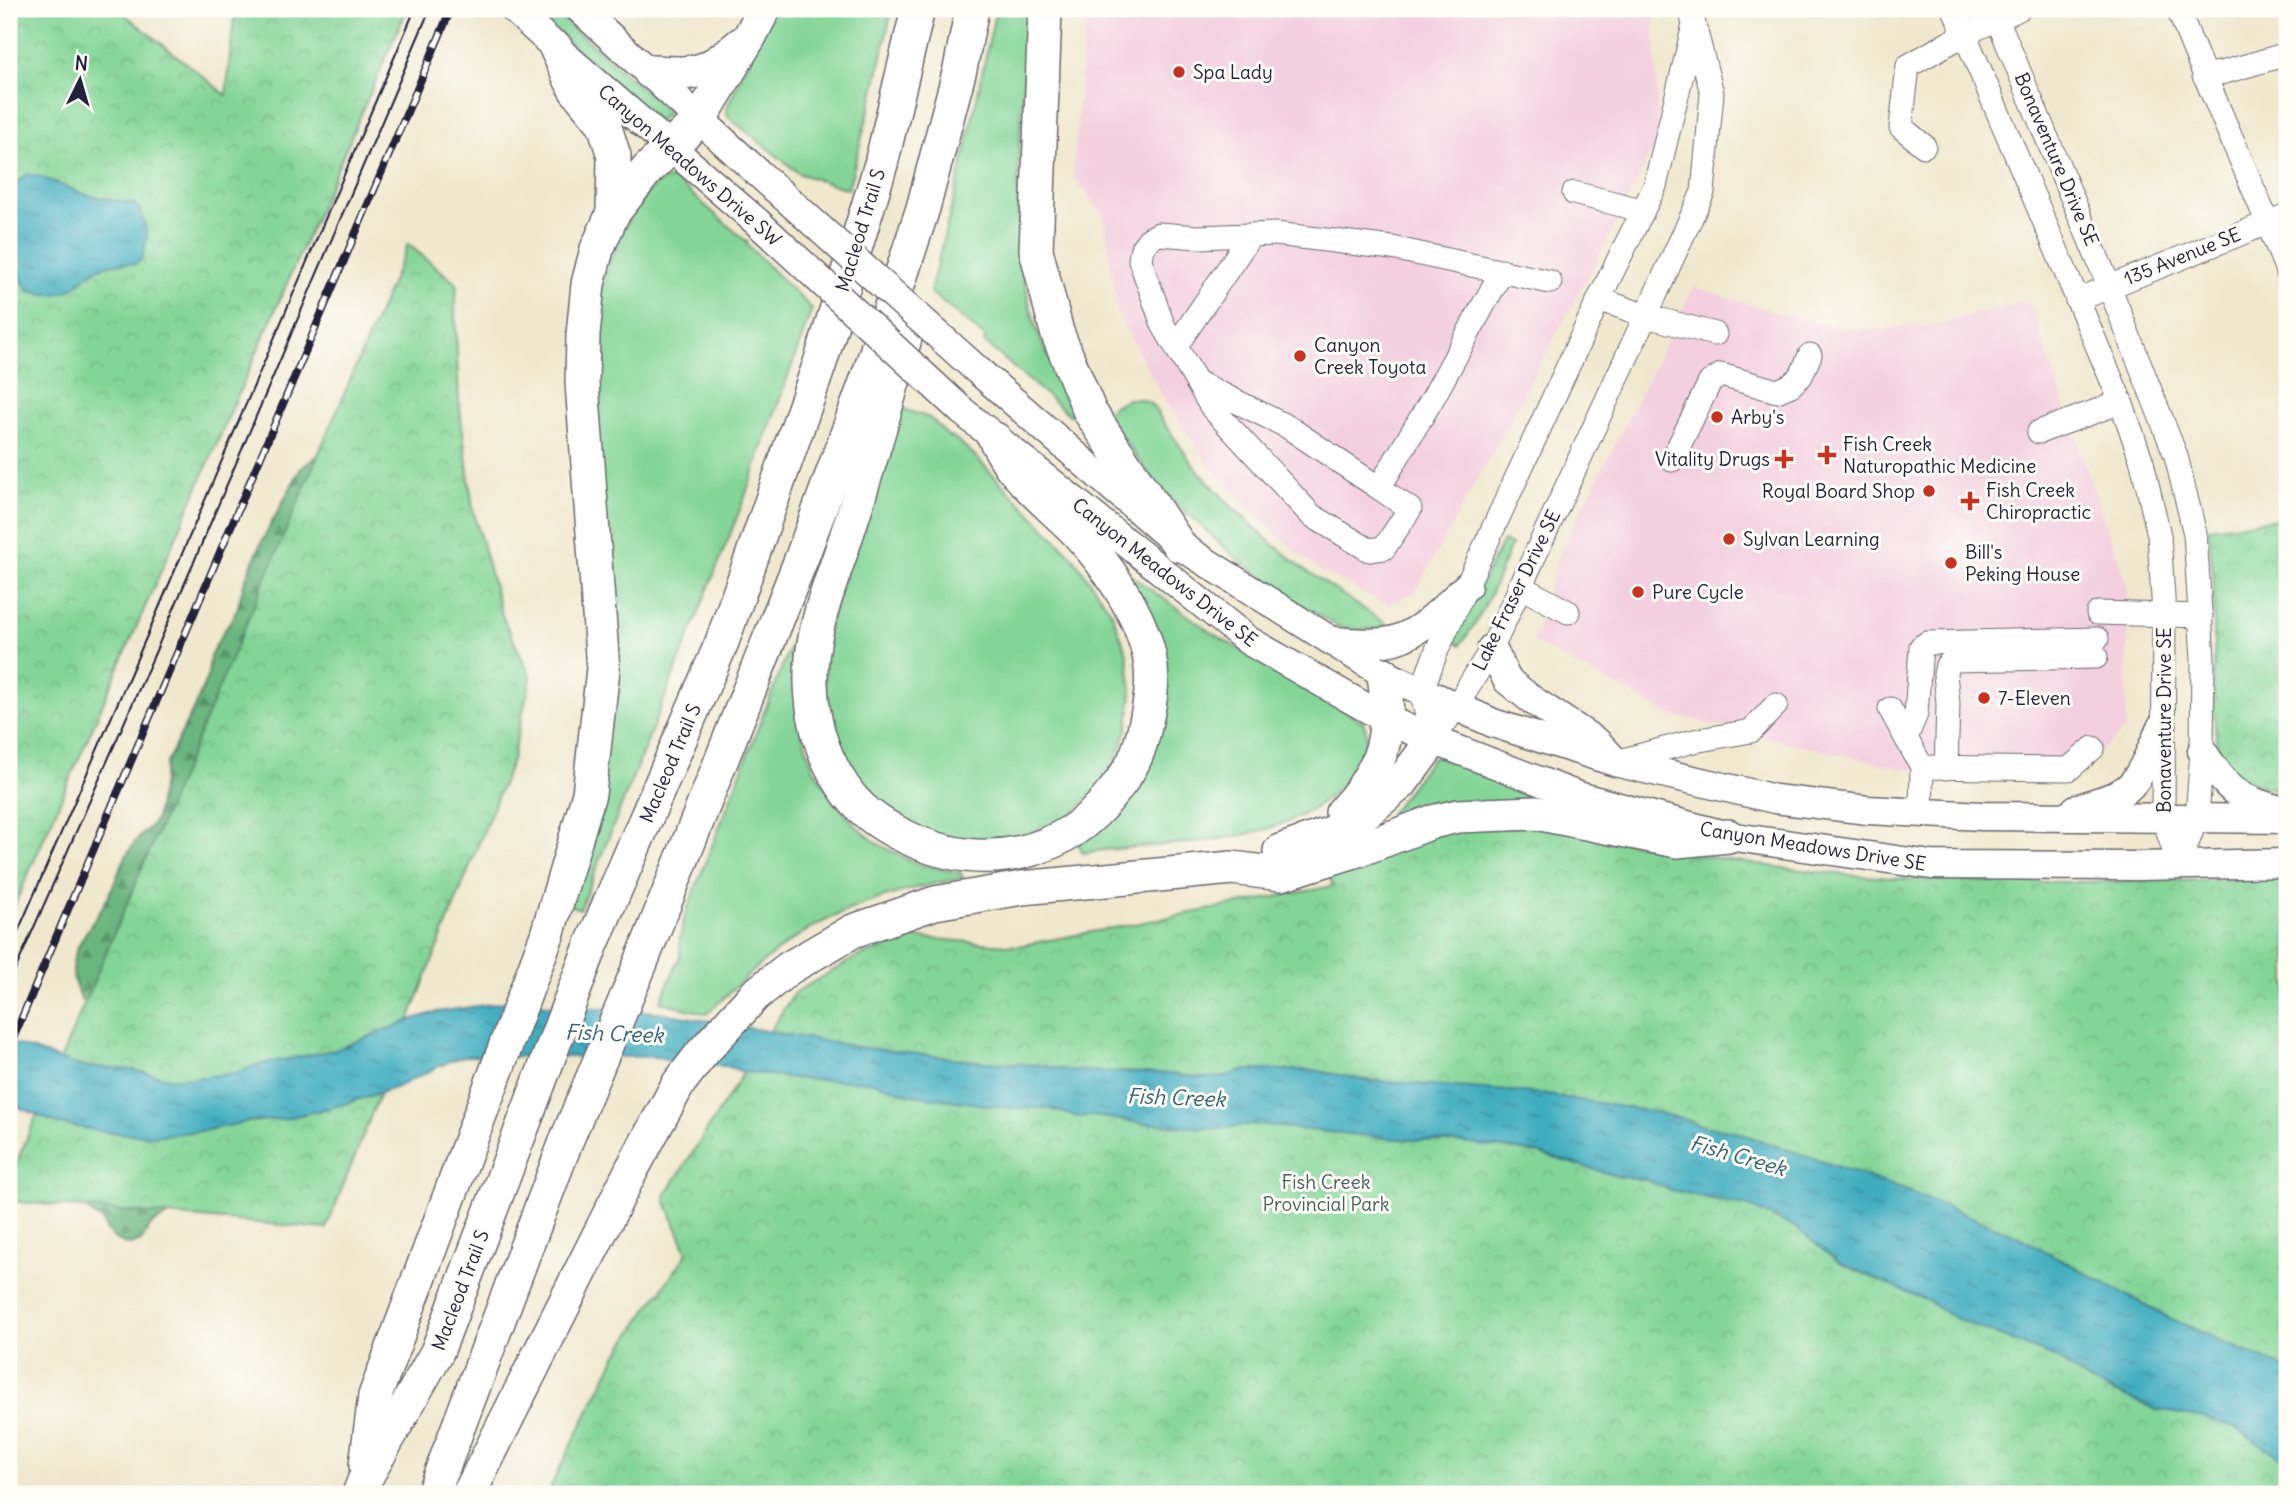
<svg xmlns="http://www.w3.org/2000/svg" width="2296" height="1503" font-family="Delius,sans-serif">
<defs>
<pattern id="forest-firs" width="22" height="20" patternUnits="userSpaceOnUse" patternTransform="scale(1.75)"><rect width="22" height="20" fill="#6ab680"/><path d="M5 1l3.5 6h-7zM16 11l3.5 6h-7z" fill="#57946a"/></pattern>
<pattern id="park-crowns" width="20" height="18" patternUnits="userSpaceOnUse" patternTransform="scale(1.75)"><rect width="20" height="18" fill="#83d597"/><path d="M2 6a3 3 0 1 1 6 0M12 15a3 3 0 1 1 6 0" fill="none" stroke="#71b783"/></pattern>
<pattern id="water-ripples" width="26" height="14" patternUnits="userSpaceOnUse" patternTransform="scale(1.75)"><rect width="26" height="14" fill="#40adbf"/><path d="M2 4q2-2 4 0t4 0M15 11q2-2 4 0t4 0" fill="none" stroke="#358c9c"/></pattern>
</defs>
<rect width="100%" height="100%" fill="#fdfcf7"/>
<filter id="ink" filterUnits="userSpaceOnUse"><feTurbulence type="fractalNoise" baseFrequency=".0143" numOctaves="2"/><feDisplacementMap in="SourceGraphic" scale="14" xChannelSelector="R" yChannelSelector="G"/><feConvolveMatrix kernelMatrix="1 2 1 2 8 2 1 2 1" color-interpolation-filters="sRGB"/></filter>
<filter id="wash" filterUnits="userSpaceOnUse"><feTurbulence type="fractalNoise" baseFrequency=".00686" numOctaves="4" result="noise"/><feDisplacementMap in="SourceGraphic" scale="28" xChannelSelector="R" yChannelSelector="G"/><feGaussianBlur stdDeviation="1.57" result="paint"/><feColorMatrix in="noise" values="0 0 0 0 0 0 0 0 0 0 0 0 0 0 0 0 0 1.4 0 .05"/><feComposite in="paint" operator="in"/></filter>
<g filter="url(#wash)">
<rect width="100%" height="100%" fill="#f0e8ce"/>
<g fill="#f3cfdf">
<polygon points="1086,9 1654,9 1659,138 1594,266 1415,593 1387,605 1317,569 1265,523 1211,467 1168,406 1117,312 1104,216 1073,176"/>
<polygon points="1694,287 1778,313 1847,329 1882,330 1939,324 2028,300 2128,588 2126,728 2073,779 1903,769 1671,715 1533,642 1557,559"/>
</g>
<g fill="#83d597" stroke="#527c69" stroke-width="2">
<polygon points="531,9 551,9 668,111 659,122"/>
<polygon points="773,9 892,9 875,88 848,189 800,174 728,117 726,109"/>
<path d="M996 9H1030C1023 112 1004 224 1035 324 1045 355 1062 383 1078 411L1071 416 984 342 986 338 930 292 962 167Z"/>
<path d="M668 179 677 181 748 243 747 245 812 309 743 502 580 909 568 905 591 831 599 289C610 260 636 187 668 179Z"/>
<polygon points="1128,399 1142,399 1151,404 1194,466 1229,504 1269,541 1304,569 1389,626 1378,629 1352,630 1337,626 1273,587 1234,556 1175,502 1150,475 1105,414 1115,405"/>
<polygon points="897,407 930,418 950,438 952,437 972,453 1072,556 1112,613 1127,654 1132,692 1128,727 1115,762 1096,790 1069,817 1001,845 933,840 850,781 823,709 827,633"/>
<path d="M1503 541 1511 545C1497 580 1484 614 1460 645L1453 639Z"/>
<path d="M1120 568 1217 636 1362 721C1371 732 1365 749 1358 761 1308 855 1171 838 1082 853L1078 842 1152 724Z"/>
<path d="M801 618 808 620 801 730 813 767 832 798 857 827 878 844 914 863 961 873 963 878C913 887 861 901 815 926 774 948 740 983 707 1014L660 1002 680 957V937L685 915Z"/>
<polygon points="1437,757 1526,793 1524,802 1414,812 1389,820 1388,817 1432,758"/>
</g>
<g fill="url(#forest-firs)" stroke="#466c5e" stroke-width="2">
<path d="M330 447 120 936 107 949 92 1002 82 1001C57 954 89 935 108 897 118 878 123 855 138 839 144 831 151 828 156 819L166 764 197 702 208 675 210 657 214 648 237 610 244 583 261 543 301 468Z"/>
<path d="M181 1192 167 1216 150 1226 141 1241 131 1245C116 1241 107 1236 103 1221L81 1206Z"/>
</g>
<g fill="url(#park-crowns)" stroke="#527c69" stroke-width="2">
<polygon points="9,9 118,9 226,95 235,9 407,9 9,918"/>
<polygon points="408,244 457,284 455,311 459,401 473,510 502,616 531,677 512,760 326,1229 9,1201 9,1180"/>
<polygon points="2287,518 2287,793 2256,784 2230,771 2217,748 2214,712 2214,583 2208,528"/>
<path d="M1544 825C1650 847 1755 868 1863 876 2004 887 2146 880 2287 879V1494H547L618 1352 621 1351V1348L659 1293H663L662 1289 686 1255V1250L665 1200V1196L794 993 855 958 911 937 1018 946 1333 886 1328 874 1449 829Z"/>
</g>
<g fill="url(#water-ripples)" stroke="#31687d" stroke-width="2">
<path d="M27 174 41 177 87 195 134 204 140 210 145 226 147 238 142 259 136 264C121 262 106 264 93 271 87 275 82 281 76 286 61 297 44 295 28 291L9 256V196L12 187Z"/>
<polygon points="504,1002 658,1012 858,1047 986,1062 1039,1065 1066,1070 1172,1074 1201,1078 1223,1077 1246,1070 1313,1070 1365,1080 1535,1093 1655,1112 1687,1120 1705,1127 1730,1130 1900,1188 2016,1235 2169,1318 2287,1369 2287,1462 2235,1428 2205,1418 2157,1410 2090,1382 2056,1358 1980,1328 1953,1317 1928,1301 1839,1263 1795,1227 1750,1207 1671,1190 1646,1180 1617,1176 1533,1152 1463,1143 1385,1138 1254,1124 1218,1129 1133,1122 1094,1116 1078,1117 1047,1108 1011,1108 911,1095 874,1082 802,1079 743,1072 727,1066 693,1065 657,1057 465,1056 450,1061 395,1088 334,1107 283,1119 247,1122 201,1131 153,1136 107,1132 59,1124 9,1103 9,1042 80,1066 134,1070 169,1078 195,1078 235,1073 261,1064 335,1050 413,1019 437,1012"/>
</g>
</g>
<g filter="url(#ink)">
<g fill="none" stroke-linecap="round" stroke-linejoin="round">
<g stroke="#6a676e" stroke-width="25">
<g id="minor">
<polyline points="1954,9 2121,402 2142,462 2159,535 2164,614 2163,817 2179,865"/>
<polyline points="1993,9 2109,286 2176,456 2195,534 2203,659 2202,751 2197,817 2179,865"/>
<path d="M2178 9C2212 98 2253 183 2287 271"/>
<polyline points="2204,76 2225,72 2287,54"/>
<polyline points="1924,146 1901,127 1908,66 1965,34 2019,9"/>
<polyline points="1574,193 1633,208 1642,213"/>
<polyline points="1502,271 1434,396 1379,488 1410,509 1384,548 1369,550 1311,515 1212,408 1163,325 1140,260 1142,248 1149,239 1159,234 1198,237 1276,234 1392,248 1550,282"/>
<polyline points="1599,299 1646,316 1715,334"/>
<polyline points="2077,300 2287,215"/>
<polyline points="1176,346 1251,235"/>
<polyline points="1197,382 1288,427 1379,488"/>
<polyline points="2039,432 2121,402"/>
<polyline points="1672,460 1710,382 1721,375 1777,391 1791,385 1801,376 1810,355"/>
<polyline points="1519,586 1568,612"/>
<polyline points="2098,613 2201,616"/>
<polyline points="1890,709 1922,767 1921,813"/>
<polyline points="1906,738 1916,714 1921,647 1927,643 2097,639"/>
<polyline points="1433,740 1456,707 1492,648 1703,192 1712,93 1690,9"/>
<polyline points="1433,740 1421,692 1437,650 1599,299 1655,186 1693,29"/>
<polyline points="1615,762 1694,741 1751,731 1776,705"/>
<polyline points="1922,767 2069,769 2093,748"/>
<polyline points="1946,768 1948,704 1945,674 1947,665 1954,660 2096,657"/>
</g>
</g>
<g stroke="#6a676e" stroke-width="31">
<g id="major">
<polyline points="514,9 556,48 757,222"/>
<polyline points="580,9 757,172"/>
<polyline points="975,368 1179,545 1384,674 1493,723 1615,762 1775,799 1868,810 1982,816 2287,819"/>
<polyline points="962,411 1249,641 1386,719 1433,740 1578,796 1728,836 1931,865 2137,866 2287,863"/>
<path d="M1335 641C1351 642 1369 644 1385 642 1418 638 1444 607 1467 586"/>
<polyline points="1492,648 1507,680 1532,700 1598,743 1611,757"/>
<path d="M2202 751C2228 789 2235 799 2281 810"/>
<path d="M2076 809C2093 802 2117 799 2131 785 2145 770 2153 744 2162 726"/>
</g>
</g>
<g stroke="#6a676e" stroke-width="36">
<g id="highway">
<polyline points="1045,9 1036,250 1057,332 1090,412 1179,545"/>
<polyline points="556,48 575,89 604,124 614,156 613,213"/>
<path d="M650 72C697 74 703 76 741 44"/>
<path d="M908 327C890 395 870 463 848 531 833 579 809 631 811 683 812 720 822 755 843 786 858 810 884 827 908 838 983 873 1064 857 1114 791 1132 768 1139 754 1145 726 1150 704 1154 683 1150 660 1142 615 1106 563 1075 530 1054 509 1029 489 1011 466 1005 458 1000 448 995 439"/>
<path d="M1342 813C1384 768 1392 735 1384 674"/>
<polyline points="1280,851 1348,827 1401,783 1433,740"/>
<polyline points="366,1465 375,1396 547,935 589,794 603,669 582,383 583,335 588,284 597,249 613,213 647,170 700,119 750,36 764,9"/>
<polyline points="359,1494 364,1481 437,1352 591,946 722,642 820,363 881,164 918,9"/>
<polyline points="433,1494 567,1139 640,965 802,557 869,374 923,208 960,69 972,9"/>
<polyline points="469,1494 632,1169 679,1083 703,1052 755,995 789,968 853,931 935,903 1022,888 1232,868 1281,874 1364,848 1432,822 1458,816 1536,813 1677,841 1728,836"/>
</g>
</g>
<use href="#minor" stroke="#fff" stroke-width="23"/>
<use href="#major" stroke="#fff" stroke-width="28"/>
<use href="#highway" stroke="#fff" stroke-width="33"/>
<g stroke="#22223b" stroke-width="2">
<polyline points="9,952 146,638 415,9"/>
<polyline points="9,984 158,646 430,9"/>
</g>
<g stroke="#22223b" stroke-width="8">
<polyline id="rail" points="9,1048 451,9"/>
</g>
<use href="#rail" stroke="#fdfcf7" stroke-width="5" stroke-dasharray="16" stroke-linecap="butt"/>
<g stroke="#6a676e" stroke-width="31" stroke-linecap="butt">
<g id="major-bridge">
<polyline points="757,172 975,368"/>
<polyline points="757,222 962,411"/>
</g>
</g>
<use href="#major-bridge" stroke="#fff" stroke-width="28"/>
</g>
</g>
<g fill="#c8321e" stroke="#fdfcf7" stroke-width="2.5">
<circle cx="1179" cy="72" r="7"/>
<circle cx="1300" cy="356" r="7"/>
<circle cx="1717" cy="417" r="7"/>
<path d="M1823.5 444.5h7v7h7v7h-7v7h-7v-7h-7v-7h7z"/>
<path d="M1780.5 448.5h7v7h7v7h-7v7h-7v-7h-7v-7h7z"/>
<circle cx="1929" cy="491" r="7"/>
<path d="M1966.5 490.5h7v7h7v7h-7v7h-7v-7h-7v-7h7z"/>
<circle cx="1729" cy="539" r="7"/>
<circle cx="1951" cy="563" r="7"/>
<circle cx="1638" cy="592" r="7"/>
<circle cx="1984" cy="698" r="7"/>
</g>
<g text-anchor="middle" stroke-width="6" stroke-linejoin="round" paint-order="stroke">
<g font-size="19" fill="#22223b" stroke="#fdfcf7" text-anchor="start">
<text x="1193" y="79">Spa Lady</text>
<text x="1314" y="352">Canyon<tspan x="1314" dy="22">Creek Toyota</tspan></text>
<text x="1731" y="424">Arby's</text>
<text x="1843" y="451">Fish Creek<tspan x="1843" dy="22">Naturopathic Medicine</tspan></text>
<text x="1770" y="466" text-anchor="end">Vitality Drugs</text>
<text x="1986" y="497">Fish Creek<tspan x="1986" dy="22">Chiropractic</tspan></text>
<text x="1915" y="498" text-anchor="end">Royal Board Shop</text>
<text x="1743" y="546">Sylvan Learning</text>
<text x="1965" y="559">Bill's<tspan x="1965" dy="22">Peking House</tspan></text>
<text x="1652" y="599">Pure Cycle</text>
<text x="1998" y="705">7-Eleven</text>
</g>
<g font-size="19" fill="#22223b" stroke="#fdfcf7">
<text transform="translate(2057 159) rotate(67)" y="7">Bonaventure Drive SE</text>
<text transform="translate(690 165) rotate(41)" y="7">Canyon Meadows Drive SW</text>
<text transform="translate(860 230) rotate(-73)" y="7">Macleod Trail S</text>
<text transform="translate(2182 256) rotate(-22)" y="7">135 Avenue SE</text>
<text transform="translate(1165 572) rotate(38)" y="7">Canyon Meadows Drive SE</text>
<text transform="translate(1516 590) rotate(-64)" y="7">Lake Fraser Drive SE</text>
<text transform="translate(2164 720) rotate(-90)" y="7">Bonaventure Drive SE</text>
<text transform="translate(670 763) rotate(-67)" y="7">Macleod Trail S</text>
<text transform="translate(1813 846) rotate(9)" y="7">Canyon Meadows Drive SE</text>
<text transform="translate(460 1290) rotate(-69)" y="7">Macleod Trail S</text>
</g>
<g font-size="19" fill="#44615b" stroke="#fdfcf7">
<text x="1326" y="1189">Fish Creek<tspan x="1326" dy="22">Provincial Park</tspan></text>
</g>
<g font-size="21" font-style="italic" fill="#306176" stroke="#fdfcf7">
<text transform="translate(614 1034) rotate(2)" y="7">Fish Creek</text>
<text transform="translate(1176 1098) rotate(2)" y="7">Fish Creek</text>
<text transform="translate(1738 1156) rotate(16)" y="7">Fish Creek</text>
</g>
</g>
<rect width="2296" height="1503" fill="none" stroke="#fdfcf7" stroke-width="35"/>
<g transform="translate(80 80) rotate(5)" stroke="#fdfcf7" stroke-width="5" paint-order="stroke">
<path d="M0-5L12 26L0 18L-12 26Z" fill="#22223b"/>
<text y="-10" font-size="19" font-weight="bold" text-anchor="middle" fill="#22223b">N</text>
</g>
</svg>
